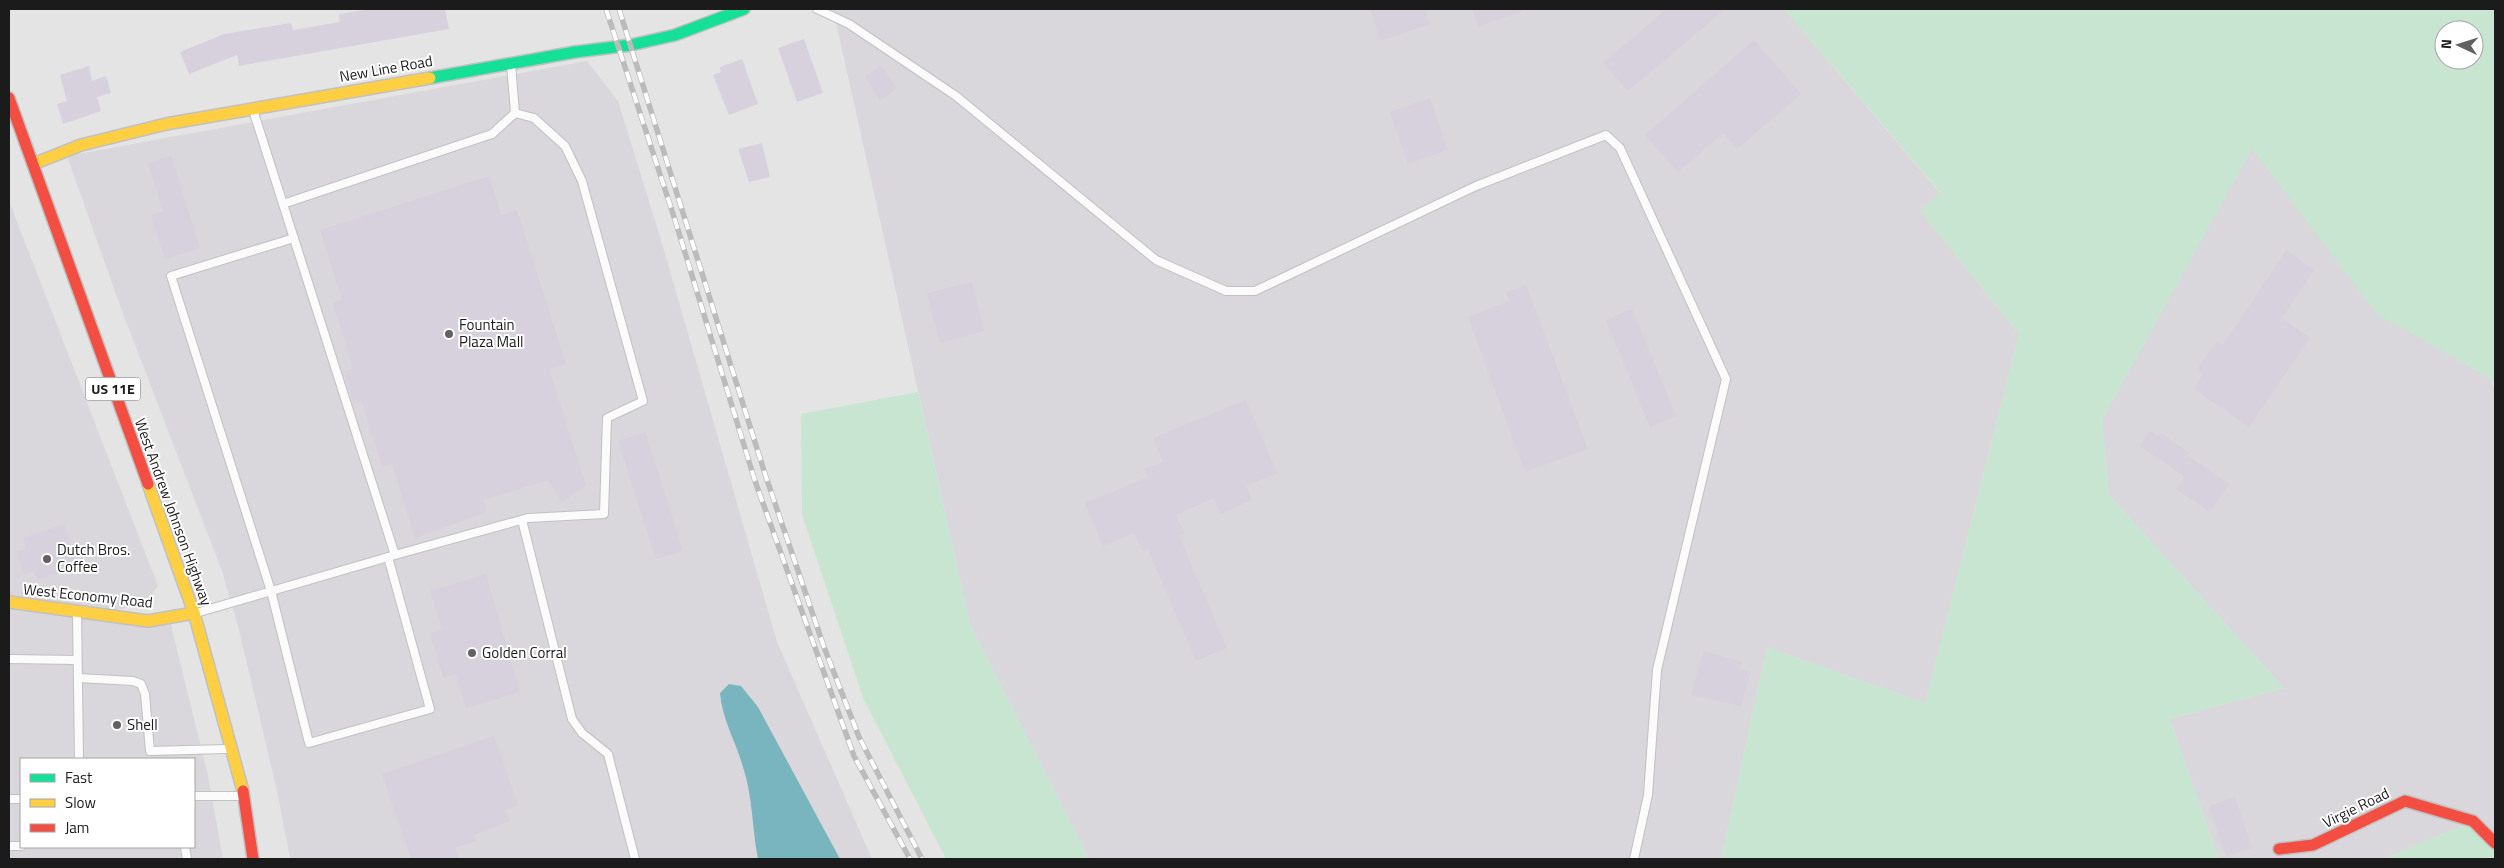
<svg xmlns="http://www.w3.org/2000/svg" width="2504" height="868" font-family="'Titillium Web',sans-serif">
<rect width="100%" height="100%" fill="#e4e4e5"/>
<g fill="#d9d6dc" fill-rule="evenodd">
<polygon points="833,9 1784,9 1940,193 1920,211 2019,334 1925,703 1767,647 1721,859 1089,859 970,624"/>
<polygon points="587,61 618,101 661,240 777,642 872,859 290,859 278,795 238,626 222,571 122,311 67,156"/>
<polygon points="2252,148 2377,313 2491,379 2495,392 2495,843 2473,821 2383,859 2219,859 2170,719 2284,688 2109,495 2102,420"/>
<path d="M9 201 158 586 143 605 98 613 169 617 208 776 223 859H9ZM21 759H194V847H21Z"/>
</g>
<g fill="#c7e5d0" fill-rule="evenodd">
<path d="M1784 9H2495V385L2491 379 2377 314 2252 149 2102 420 2109 495 2284 688 2170 719 2219 859H1721L1767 647 1925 703 2019 334 1920 211 1940 192ZM2444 30H2474V60H2444Z"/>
<polygon points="918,392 970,624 1089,859 946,859 864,700 802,514 801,414"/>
<polygon points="2473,821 2495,843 2495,859 2383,859"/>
</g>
<path fill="#79b5be" d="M729 684 741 686 758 707 840 859H758C752 829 753 797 743 767 736 742 722 719 720 693Z"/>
<g fill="#d7d1dd">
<polygon points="371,9 445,9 449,29 239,66 237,55 189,74 180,52 224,34 291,23 293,30 340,22 339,14"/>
<polygon points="1370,9 1424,9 1430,24 1381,41"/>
<polygon points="1472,9 1522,9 1523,11 1478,27"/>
<polygon points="1667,9 1725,9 1628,91 1603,63"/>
<polygon points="804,39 823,93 797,102 778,48"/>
<polygon points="1754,40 1801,94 1737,149 1723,133 1678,172 1645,135"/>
<polygon points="742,59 758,104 729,115 713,75 721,72 720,67"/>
<polygon points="89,66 92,81 106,76 111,93 97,97 101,111 63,124 57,104 67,101 60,75"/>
<polygon points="881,66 897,89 880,100 865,76"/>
<polygon points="1430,98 1448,150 1408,164 1390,112"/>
<polygon points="762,143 770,177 749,182 738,149"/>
<polygon points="171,156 200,248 165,259 151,215 163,212 148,163"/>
<polygon points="489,176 501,215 517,210 566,364 549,369 586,486 562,502 548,480 483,500 487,512 415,538 392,464 382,466 362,401 354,404 344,371 353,368 333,303 342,300 320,230"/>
<polygon points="2286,250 2314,270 2282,318 2310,338 2249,427 2194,389 2203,374 2197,370 2217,341 2223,345"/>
<polygon points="972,282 984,331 940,343 927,293"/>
<polygon points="1526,285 1588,449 1525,472 1468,317 1509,301 1506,292"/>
<polygon points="1632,309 1676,416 1650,427 1606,320"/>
<polygon points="1246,400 1277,473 1246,486 1252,500 1221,514 1214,498 1176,515 1185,533 1179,536 1227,648 1196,661 1148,549 1142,551 1134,533 1103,546 1085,503 1148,477 1144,469 1163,462 1153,438"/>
<polygon points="2150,431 2158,436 2161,433 2189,453 2187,455 2229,484 2210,512 2176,489 2184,476 2140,446"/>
<polygon points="645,432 683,551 656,559 618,441"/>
<polygon points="64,524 78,567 37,580 34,571 24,575 17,552 26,548 23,538"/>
<polygon points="486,574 520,692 466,708 456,674 443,678 430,633 442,629 430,591"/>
<polygon points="1704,651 1742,662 1740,669 1751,672 1741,706 1691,695"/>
<polygon points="494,736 518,805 505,810 510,821 474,835 476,841 455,848 459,859 411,859 382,774"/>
<polygon points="2235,797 2252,848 2226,857 2209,806"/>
</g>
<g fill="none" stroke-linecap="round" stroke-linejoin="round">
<g stroke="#c1c0c2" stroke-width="10">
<g id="lane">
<polyline points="817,9 849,24 956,96 1156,260 1226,291 1255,291 1476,186 1606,135 1620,148 1726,379 1657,670 1648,795 1634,859"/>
<polyline points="283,204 492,134 515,113 511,64"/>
<polyline points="294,238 171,276 271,591 309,743 430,709 388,557"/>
<polyline points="522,520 572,719 582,733 608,754 635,859"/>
<polyline points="395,555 528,518 604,514 607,418 643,401 582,181 565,146 534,118 515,113"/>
<polyline points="77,613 79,759"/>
<polyline points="196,613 395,555 253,110"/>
<polyline points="9,659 77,660"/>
<polyline points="78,678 133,681 141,684 145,694 150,751 227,749"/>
<polyline points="194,796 240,796"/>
<polyline points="9,799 21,799"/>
<polyline points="9,846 21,846"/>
<polyline points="185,847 187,859"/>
</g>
</g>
<g stroke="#c1c0c2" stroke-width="14">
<polyline id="fast" points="430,78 575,52 631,45 675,35 744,9"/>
</g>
<g stroke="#c1c0c2" stroke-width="14">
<g id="slow">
<polyline points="33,164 81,145 166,124 430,78"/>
<polyline points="148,484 194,613 243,791"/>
<polyline points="9,602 148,621 194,613"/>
</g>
</g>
<g stroke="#c1c0c2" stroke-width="14">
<g id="jam">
<polyline points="9,98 148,484"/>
<polyline points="243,791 253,859"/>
<polyline points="2279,849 2313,845 2405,801 2473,821 2495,843"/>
</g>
</g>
<use href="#lane" stroke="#fbfbfb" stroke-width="8"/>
<use href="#fast" stroke="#16e098" stroke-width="11"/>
<use href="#slow" stroke="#ffcf43" stroke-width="11"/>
<use href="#jam" stroke="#f24e42" stroke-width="11"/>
<g stroke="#bcbbbc" stroke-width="5.5">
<g id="rail">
<polyline points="606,9 675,220 755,481 854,756 910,859"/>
<polyline points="619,9 765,474 824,647 859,737 922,859"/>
</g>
</g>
<use href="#rail" stroke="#fff" stroke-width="4" stroke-dasharray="11" stroke-linecap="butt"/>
</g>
<g fill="#626162" stroke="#fff" stroke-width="2">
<circle cx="449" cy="334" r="5"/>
<circle cx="47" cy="559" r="5"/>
<circle cx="472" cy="653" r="5"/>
<circle cx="117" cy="725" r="5"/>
</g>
<g text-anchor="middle" stroke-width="4" stroke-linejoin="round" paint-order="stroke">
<rect fill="#fff" stroke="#605f60" stroke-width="1" x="85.5" y="377.5" width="55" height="23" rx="4"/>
<g font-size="14" font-weight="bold" fill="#1c1b1c">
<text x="113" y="394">US 11E</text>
</g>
<g font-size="15" fill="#1c1b1c" stroke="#fff">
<text transform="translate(386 69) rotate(-10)" y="5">New Line Road</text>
<text transform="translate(173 512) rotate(70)" y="5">West Andrew Johnson Highway</text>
<text transform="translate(88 596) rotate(6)" y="5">West Economy Road</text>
<text transform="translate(2356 808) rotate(-26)" y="5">Virgie Road</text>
</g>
<g font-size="15" fill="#1c1b1c" stroke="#fff" text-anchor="start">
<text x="459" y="330">Fountain<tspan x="459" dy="17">Plaza Mall</tspan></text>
<text x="57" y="555">Dutch Bros.<tspan x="57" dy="17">Coffee</tspan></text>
<text x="482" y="658">Golden Corral</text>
<text x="127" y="730">Shell</text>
</g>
</g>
<rect width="2504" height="868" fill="none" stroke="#1c1b1c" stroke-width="20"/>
<rect x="20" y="758" width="175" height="90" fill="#ffffff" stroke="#a4a4a4"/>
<rect x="30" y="774" width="25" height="8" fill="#16e098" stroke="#a4a4a4"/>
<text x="65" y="783" font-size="15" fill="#1c1b1c">Fast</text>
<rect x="30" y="799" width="25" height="8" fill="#ffcf43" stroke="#a4a4a4"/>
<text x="65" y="808" font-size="15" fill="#1c1b1c">Slow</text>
<rect x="30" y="824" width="25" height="8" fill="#f24e42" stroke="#a4a4a4"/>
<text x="65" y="833" font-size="15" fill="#1c1b1c">Jam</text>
<g transform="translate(2459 45) rotate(274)"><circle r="24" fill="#ffffff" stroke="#a4a4a4"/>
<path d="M0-4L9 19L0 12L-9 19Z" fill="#626162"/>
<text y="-8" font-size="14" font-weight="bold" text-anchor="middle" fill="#1c1b1c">N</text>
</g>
</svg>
